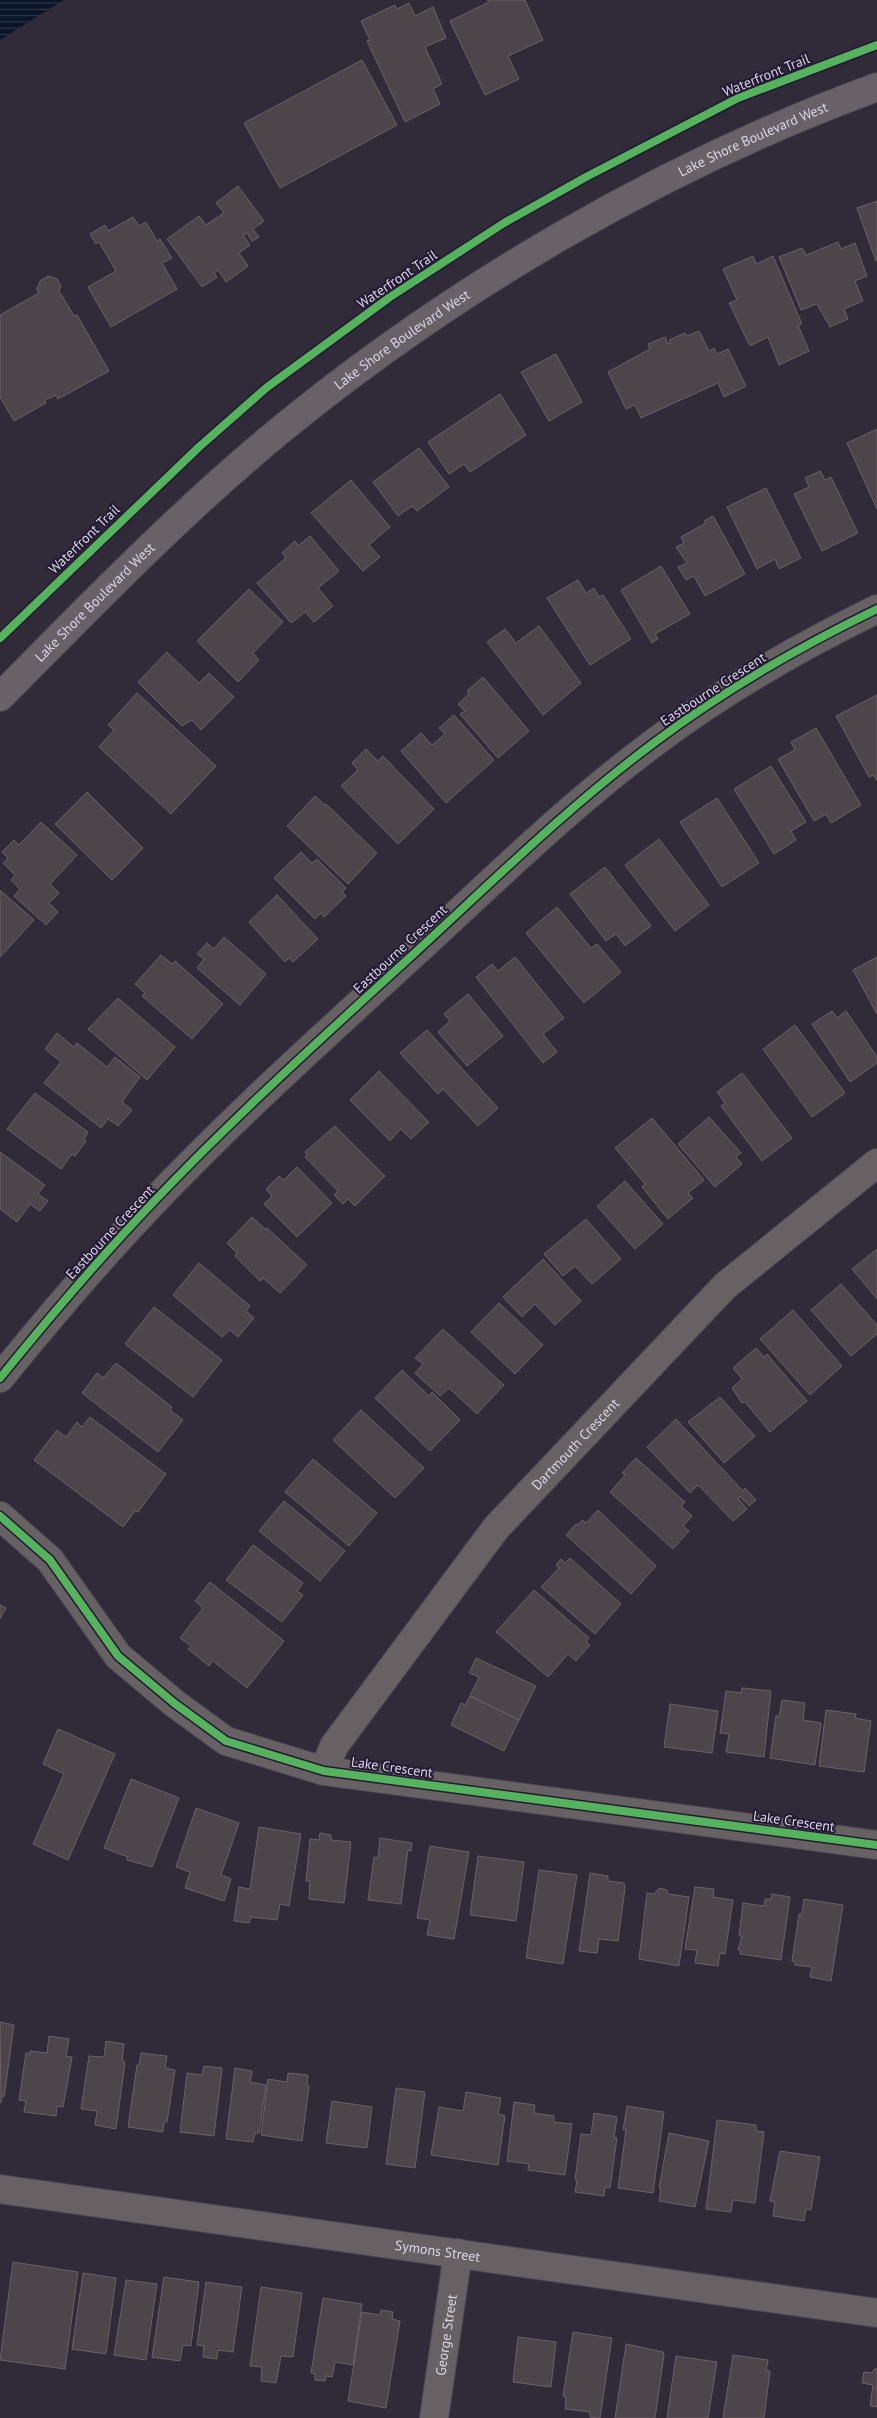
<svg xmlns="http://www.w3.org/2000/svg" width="877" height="2418" font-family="'PT Sans',sans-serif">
<defs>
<pattern id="water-rules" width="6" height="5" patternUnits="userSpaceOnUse" patternTransform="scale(1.25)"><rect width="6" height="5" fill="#0a1529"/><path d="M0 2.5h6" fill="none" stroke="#2d3648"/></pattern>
</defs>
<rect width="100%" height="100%" fill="#302a39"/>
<polygon fill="url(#water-rules)" points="0,0 64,0 0,40"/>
<g fill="#4c454a" stroke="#6b6266">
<polygon points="487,0 525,0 543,40 508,56 519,79 485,95 450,21 489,2"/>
<polygon points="409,3 415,16 433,7 446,38 425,47 442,84 433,89 440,104 405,122 367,41 370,40 361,21 395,5 397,9"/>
<polygon points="362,60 397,125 280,188 244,123"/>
<polygon points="238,186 264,221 253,229 259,237 252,241 247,233 243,235 250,245 239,253 248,266 226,282 218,270 214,273 217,277 202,287 167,239 199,216 206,225 224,213 216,203"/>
<polygon points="877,201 877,260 876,261 857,208"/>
<polygon points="133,217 139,226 146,222 157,241 160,239 172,258 162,263 177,289 111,327 88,287 116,271 99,242 96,244 90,234 105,225 108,231"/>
<polygon points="838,242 841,249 855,243 867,276 855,281 863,301 844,309 848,319 830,327 817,304 801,310 779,257 802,248 806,255"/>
<polygon points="753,256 756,264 773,256 802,324 798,325 809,351 779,365 768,337 750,346 729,303 737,300 723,269"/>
<polygon points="48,276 57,279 61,286 59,291 74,316 77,315 109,371 58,399 55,395 44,401 46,403 14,421 0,397 0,315 39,293 37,289 40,281"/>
<polygon points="699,331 709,351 714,348 717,354 728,349 746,386 724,397 718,383 641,418 635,405 626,409 608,372 650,349 648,344 665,337 668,344 671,343 669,340 685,333 687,336"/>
<polygon points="556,354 582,402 549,421 521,372"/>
<polygon points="500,394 526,435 470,472 464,464 449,474 428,442"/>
<polygon points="877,429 877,509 847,443"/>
<polygon points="419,448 449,487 417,511 412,506 398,516 373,482"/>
<polygon points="820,471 825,480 831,477 858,533 822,551 794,494 809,487 805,478"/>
<polygon points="351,480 390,527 369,545 380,557 363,571 311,513"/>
<polygon points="766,488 801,558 779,569 775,559 757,569 727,507"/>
<polygon points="713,516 745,574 705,596 694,576 686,580 678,567 687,563 676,547 684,543 681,537 706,523 704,521"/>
<polygon points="310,536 339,571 318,588 333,606 314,622 305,612 291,623 257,583 286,558 282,553 295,541 298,546"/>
<polygon points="661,566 690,614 655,634 658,639 652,643 621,590"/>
<polygon points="578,580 586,593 594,588 599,597 603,595 631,639 590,665 547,598"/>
<polygon points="249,589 283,622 253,653 259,660 238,682 197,641"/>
<polygon points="539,626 581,683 543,715 487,642 505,629 516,643"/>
<polygon points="167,652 199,683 209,673 234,697 201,730 192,720 182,726 138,682"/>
<polygon points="483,677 529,731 498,758 460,714 465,711 458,704 469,694 467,691"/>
<polygon points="137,693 216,766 171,814 99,747 114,730 108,725"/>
<polygon points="877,695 877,781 873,775 869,777 836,716"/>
<polygon points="454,715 494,760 446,803 401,751 421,733 432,745 445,734 439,728"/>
<polygon points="816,728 861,805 831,823 826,814 814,821 778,759 795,750 791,742"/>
<polygon points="366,749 378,761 383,756 434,809 398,844 341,786 358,770 352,763"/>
<polygon points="771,766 806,822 791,831 796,840 774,854 734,789"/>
<polygon points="87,792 143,848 112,880 55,824"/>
<polygon points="315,796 325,805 326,804 377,853 348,884 287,826"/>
<polygon points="717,798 759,863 722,887 680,822"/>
<polygon points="41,822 77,855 50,884 59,893 49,903 58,912 46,925 14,896 20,889 11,880 15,875 3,863 8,858 2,852 14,840 19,845"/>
<polygon points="659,839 709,905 675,931 625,865"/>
<polygon points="301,852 312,863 317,859 346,888 342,892 346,896 324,917 321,913 315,919 274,878"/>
<polygon points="605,867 651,926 625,946 616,934 606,941 570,894"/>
<polygon points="0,890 34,920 0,957"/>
<polygon points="277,895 318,939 293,962 289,958 285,962 249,922"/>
<polygon points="557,907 591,948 597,944 621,972 584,1003 526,933"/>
<polygon points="224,937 266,974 240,1005 197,968 204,959 197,954 207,943 214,949"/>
<polygon points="161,955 172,964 175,961 223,1004 192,1039 142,996 145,993 135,984"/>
<polygon points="515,957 564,1018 543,1034 557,1052 543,1063 476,977 492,964 498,971"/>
<polygon points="877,957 877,1014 853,970"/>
<polygon points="468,994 503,1036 467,1066 438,1032 450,1021 444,1014"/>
<polygon points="118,998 175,1047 147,1080 88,1029"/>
<polygon points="832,1011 837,1018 846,1011 877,1057 877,1063 850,1082 812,1024"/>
<polygon points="795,1025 845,1093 812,1117 763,1049"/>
<polygon points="427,1030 498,1108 478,1126 443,1089 438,1094 400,1053"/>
<polygon points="57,1033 74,1047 77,1043 107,1067 115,1057 140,1077 122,1102 132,1110 118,1126 108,1119 101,1128 44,1083 61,1062 45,1049"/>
<polygon points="379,1071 429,1122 411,1139 401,1129 390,1141 350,1100"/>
<polygon points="742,1073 792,1138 762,1161 721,1106 725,1103 717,1092"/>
<polygon points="35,1093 88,1132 84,1139 86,1141 75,1156 72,1154 61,1169 7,1129"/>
<polygon points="709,1117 741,1153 736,1157 742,1164 715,1187 678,1144"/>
<polygon points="652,1118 704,1180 688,1193 693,1198 668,1219 642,1187 645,1184 615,1148"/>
<polygon points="335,1126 385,1176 355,1206 348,1199 343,1204 334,1195 338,1191 305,1157 307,1155 305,1152"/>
<polygon points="0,1152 45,1185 38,1194 48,1201 40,1211 30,1204 17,1222 0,1209"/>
<polygon points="297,1167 332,1203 297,1237 264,1204 272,1196 266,1189 279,1176 284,1180"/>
<polygon points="625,1181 663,1224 635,1249 597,1206"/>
<polygon points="252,1217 266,1230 267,1228 307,1265 280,1293 263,1278 260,1281 235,1256 237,1253 227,1243"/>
<polygon points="586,1219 621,1259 592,1284 575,1266 563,1276 544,1254"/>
<polygon points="877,1249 877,1299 852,1269"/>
<polygon points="543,1259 581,1301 555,1325 535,1304 522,1317 503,1297"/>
<polygon points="199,1263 250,1306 246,1311 254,1318 238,1337 230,1330 222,1337 173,1295"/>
<polygon points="841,1284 877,1325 877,1334 851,1356 811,1310"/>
<polygon points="499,1303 543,1345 515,1374 471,1332"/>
<polygon points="154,1307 222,1360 193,1397 125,1344"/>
<polygon points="793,1310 842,1366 810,1395 760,1339"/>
<polygon points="443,1329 504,1385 477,1414 449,1388 440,1396 415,1373 423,1364 415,1358"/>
<polygon points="756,1348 764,1357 767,1354 807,1401 770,1432 745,1402 742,1403 732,1388 742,1379 733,1368"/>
<polygon points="116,1363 172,1407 170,1410 183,1420 158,1452 82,1393 97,1373 103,1378"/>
<polygon points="402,1370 429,1396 432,1392 460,1420 430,1451 375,1398"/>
<polygon points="720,1397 755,1436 724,1463 688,1422"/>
<polygon points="361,1410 424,1468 395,1498 333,1440"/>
<polygon points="90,1417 166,1474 138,1512 135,1511 123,1527 34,1460 57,1430 66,1437 77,1422 82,1427"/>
<polygon points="676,1419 743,1491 745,1488 756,1500 749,1506 740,1496 738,1498 747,1509 733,1521 698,1485 690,1493 647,1447"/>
<polygon points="636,1458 685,1502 681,1506 692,1516 683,1526 689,1531 673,1549 610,1492 625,1475 622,1473"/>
<polygon points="313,1459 377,1513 349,1546 285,1492"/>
<polygon points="284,1501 345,1551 320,1581 259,1531"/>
<polygon points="598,1510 656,1566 631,1594 566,1535 576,1524 578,1525 582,1520 586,1523"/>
<polygon points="253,1545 303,1583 297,1591 303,1595 282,1622 226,1580"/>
<polygon points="570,1558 621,1604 595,1634 541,1587 559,1568 556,1565 561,1559 565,1563"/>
<polygon points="210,1582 284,1641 247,1688 213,1661 209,1666 188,1649 191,1646 180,1638 203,1608 195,1601"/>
<polygon points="534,1590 589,1638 586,1642 590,1645 576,1661 568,1654 548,1677 496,1632"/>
<polygon points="0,1605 6,1608 0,1619"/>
<polygon points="476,1658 536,1686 519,1720 470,1696 479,1677 469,1673"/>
<polygon points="742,1688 771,1691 764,1757 726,1752 729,1734 720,1733 726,1691 741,1693"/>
<polygon points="470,1696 519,1720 504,1751 451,1725 461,1703 465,1705"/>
<polygon points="782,1700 805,1703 803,1720 821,1723 815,1765 770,1758 776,1716 779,1717"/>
<polygon points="670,1704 718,1711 712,1753 664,1747"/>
<polygon points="826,1710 856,1714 855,1718 871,1721 864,1772 819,1766"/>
<polygon points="58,1729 115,1754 68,1860 33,1844 64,1774 43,1764"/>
<polygon points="131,1779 179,1798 152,1867 127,1860 128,1857 104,1848"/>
<polygon points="196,1808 239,1823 221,1875 231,1879 224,1901 185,1888 190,1872 176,1867"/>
<polygon points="259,1827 301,1834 289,1906 280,1904 277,1920 251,1917 249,1923 234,1921 239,1887 250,1889"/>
<polygon points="320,1833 331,1835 331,1840 351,1842 344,1903 309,1899 310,1881 306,1881 310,1839 319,1840"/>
<polygon points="380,1838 412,1843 411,1851 408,1850 401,1904 368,1900 374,1857 378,1858"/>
<polygon points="430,1846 469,1852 454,1939 427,1935 430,1920 417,1918"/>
<polygon points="478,1856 524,1862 516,1921 470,1915"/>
<polygon points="539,1870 577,1875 563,1964 526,1958"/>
<polygon points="590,1873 608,1876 608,1881 624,1883 625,1888 618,1941 599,1939 597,1953 579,1951"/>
<polygon points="695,1887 714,1889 713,1897 733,1900 725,1954 720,1953 718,1966 695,1963 697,1950 685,1949"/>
<polygon points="659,1888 667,1890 668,1894 689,1897 679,1966 639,1959 647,1893 654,1894"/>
<polygon points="772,1894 790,1897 781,1960 740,1954 741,1950 738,1950 742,1936 739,1936 743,1903 764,1906 765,1899 771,1899"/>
<polygon points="804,1899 843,1905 831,1981 810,1977 812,1967 795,1965 795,1962 792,1961 799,1914 802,1914"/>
<polygon points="0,2022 14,2025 4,2097 2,2096 1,2103"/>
<polygon points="49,2036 69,2039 66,2056 72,2057 63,2107 57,2106 56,2116 24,2112 26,2101 19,2100 26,2053 30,2054 30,2051 47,2053"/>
<polygon points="106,2041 124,2044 122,2061 125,2062 116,2129 95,2125 97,2111 81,2109 89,2056 104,2057"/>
<polygon points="141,2053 167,2056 165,2068 175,2070 167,2122 164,2122 163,2132 128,2127 137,2065 139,2065"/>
<polygon points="204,2066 222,2068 214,2136 180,2132 187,2073 202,2075"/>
<polygon points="235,2068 252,2071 250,2082 266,2085 259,2133 255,2133 253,2142 226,2139"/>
<polygon points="288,2073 308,2075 307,2084 309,2086 302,2141 261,2135 268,2079 287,2082"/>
<polygon points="396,2088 425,2092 415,2168 386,2164"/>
<polygon points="466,2092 501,2098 498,2114 505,2116 498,2165 431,2155 439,2107 463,2111"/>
<polygon points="332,2101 372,2107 367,2148 326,2143"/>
<polygon points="514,2102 535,2105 534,2113 554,2116 554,2122 572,2124 565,2175 528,2170 529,2164 507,2161"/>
<polygon points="627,2106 664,2112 653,2193 618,2188 626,2130 623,2130"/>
<polygon points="594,2113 617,2117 614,2138 617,2138 610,2188 605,2187 604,2196 575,2192 577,2180 575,2180 581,2134 591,2135"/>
<polygon points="717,2120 756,2125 756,2131 764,2132 755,2203 733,2200 731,2212 706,2209"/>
<polygon points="669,2133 709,2141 695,2207 659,2201 661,2188 659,2188"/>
<polygon points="780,2151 820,2157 811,2210 806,2209 804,2221 773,2216 775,2202 770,2201"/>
<polygon points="13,2262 78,2272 65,2369 0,2360"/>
<polygon points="83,2273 116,2278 106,2354 72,2349"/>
<polygon points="164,2277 199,2282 191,2346 183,2345 180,2361 152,2357"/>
<polygon points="126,2280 157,2284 146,2360 114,2355"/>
<polygon points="206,2282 242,2287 233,2352 218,2350 217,2359 203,2357 204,2346 197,2345"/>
<polygon points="261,2287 302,2293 293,2357 281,2356 276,2383 261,2381 262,2367 250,2366"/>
<polygon points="323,2298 362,2304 353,2365 335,2362 332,2377 326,2376 325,2381 315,2380 315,2374 311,2373"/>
<polygon points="381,2310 393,2312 392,2319 400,2321 386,2408 348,2401 362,2312 380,2315"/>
<polygon points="573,2332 612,2338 600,2418 590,2417 590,2412 565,2409 566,2397 563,2396"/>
<polygon points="518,2337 556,2342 551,2387 513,2382"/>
<polygon points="626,2344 663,2352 664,2355 655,2418 615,2418"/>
<polygon points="733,2355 768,2360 766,2371 770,2371 764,2418 723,2418"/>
<polygon points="676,2356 717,2362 708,2418 667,2418"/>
<polygon points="874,2369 877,2369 877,2407 870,2406 873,2385 862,2383 864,2372 873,2373"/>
</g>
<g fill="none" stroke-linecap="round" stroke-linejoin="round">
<g stroke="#4c4753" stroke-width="30">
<g id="street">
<path d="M0 1378C35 1335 70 1293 107 1252 200 1148 304 1054 407 960 488 886 566 808 655 742 724 690 799 647 877 609"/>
<polyline points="0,1516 50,1560 118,1656 174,1703 226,1741 324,1771 877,1845"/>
<path id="s1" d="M324 1771 334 1746 496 1528 725 1286 877 1163"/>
<path id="s2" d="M0 2189 877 2313"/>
<path id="s3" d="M434 2418 458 2253"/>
</g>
</g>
<g stroke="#4c4753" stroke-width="30">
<g id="primary">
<path id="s4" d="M0 697C90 606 180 513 278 432 453 288 664 165 877 87"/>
</g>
</g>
<use href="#street" stroke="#676164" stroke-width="28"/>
<use href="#primary" stroke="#696168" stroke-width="28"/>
<g stroke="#686369" stroke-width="1">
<path d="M0 684C90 594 180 501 279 420 456 275 662 159 877 78"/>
<path d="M0 707C106 599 214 491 333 397 398 346 469 301 540 258 647 195 760 138 877 96"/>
</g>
<g stroke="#251a34" stroke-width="11">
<g id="cycleway">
<polyline points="0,638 199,447 266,388 390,297 504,223 586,177 738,98 877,45"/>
<path d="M0 1378C35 1335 70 1293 107 1252 200 1148 304 1054 407 960 488 886 566 808 655 742 724 690 799 647 877 609"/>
<polyline points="0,1516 50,1560 118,1656 174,1703 226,1741 324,1771 877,1845"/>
</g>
</g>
<use href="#cycleway" stroke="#56b35d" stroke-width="8"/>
</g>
<g text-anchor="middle" stroke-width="4" stroke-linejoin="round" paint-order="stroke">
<g font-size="14" fill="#dad4e5" stroke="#251a34">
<text transform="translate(766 75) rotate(-22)" y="5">Waterfront Trail</text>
<text dy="5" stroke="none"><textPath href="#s4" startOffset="944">Lake Shore Boulevard West</textPath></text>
<text transform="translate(397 279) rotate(-34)" y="5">Waterfront Trail</text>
<text dy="5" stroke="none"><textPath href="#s4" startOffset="539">Lake Shore Boulevard West</textPath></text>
<text transform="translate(84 539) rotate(-44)" y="5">Waterfront Trail</text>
<text dy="5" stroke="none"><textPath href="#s4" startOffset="134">Lake Shore Boulevard West</textPath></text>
<text transform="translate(713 689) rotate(-33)" y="5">Eastbourne Crescent</text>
<text transform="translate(400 949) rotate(-43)" y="5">Eastbourne Crescent</text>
<text transform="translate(110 1232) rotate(-47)" y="5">Eastbourne Crescent</text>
<text dy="5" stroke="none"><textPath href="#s1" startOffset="414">Dartmouth Crescent</textPath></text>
<text transform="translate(392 1767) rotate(8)" y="5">Lake Crescent</text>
<text transform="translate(794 1821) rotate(8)" y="5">Lake Crescent</text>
<text dy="5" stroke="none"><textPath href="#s2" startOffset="442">Symons Street</textPath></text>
<text dy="5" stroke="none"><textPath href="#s3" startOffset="84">George Street</textPath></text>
</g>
</g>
</svg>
